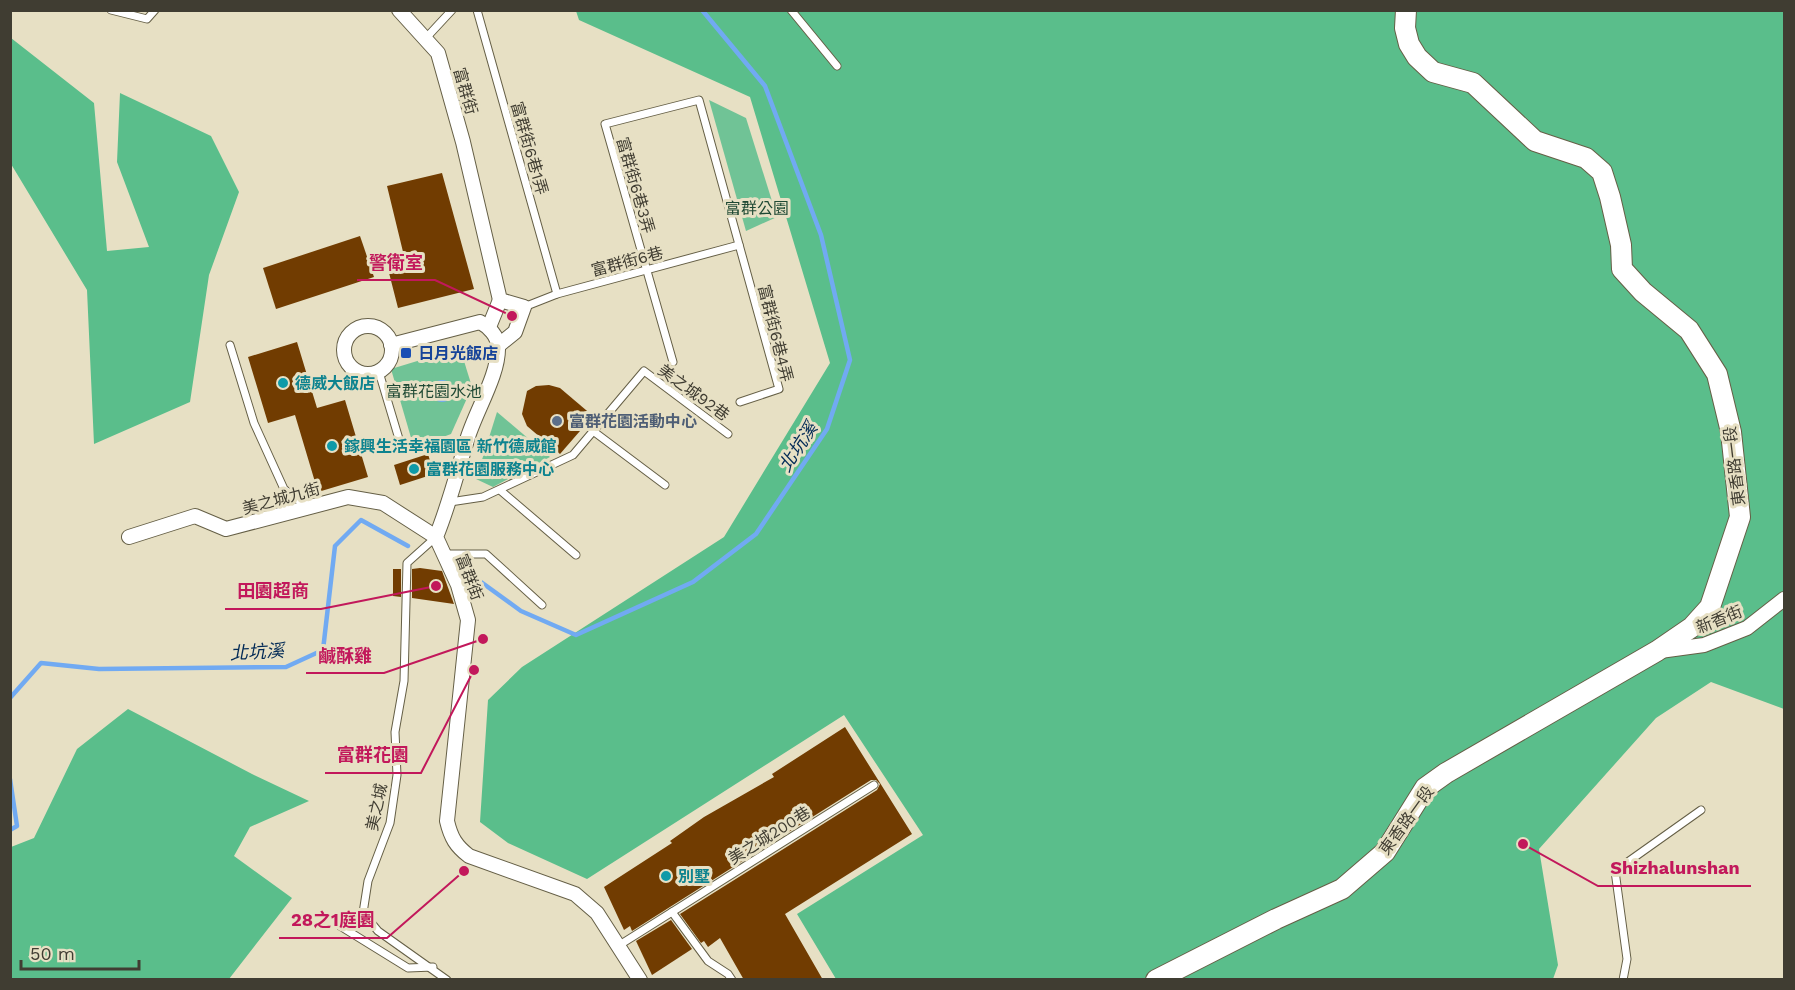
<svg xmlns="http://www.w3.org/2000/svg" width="1795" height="990" font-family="'Work Sans','Noto Sans TC',sans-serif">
<rect width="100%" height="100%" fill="#e7e0c4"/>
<g fill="#70c396">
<polygon points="709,100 746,118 777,217 746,231"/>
<polygon points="460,348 472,387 451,434 414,448 391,369"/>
<polygon points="497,412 550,457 493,487 476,479"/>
</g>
<g fill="#5abe8b">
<polygon points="576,11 1784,11 1784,709 1711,682 1656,718 1539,849 1558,965 1553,979 836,979 797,914 923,835 844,715 587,879 508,843 480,822 488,700 522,667 724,537 830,363 750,97 579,20"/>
<polygon points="11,38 94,103 107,251 149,247 117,162 120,93 211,136 239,192 209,275 190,402 94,444 87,290 11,164"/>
<polygon points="128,709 252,774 309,801 250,827 234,856 292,898 229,979 11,979 11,847 34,838 77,749"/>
</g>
<circle fill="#71aaf2" cx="442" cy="391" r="11"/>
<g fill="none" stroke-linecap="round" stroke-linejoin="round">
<g stroke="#71aaf2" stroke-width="4.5">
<polyline points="452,561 521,611 576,635 693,582 756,534 827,429 850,360 821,235 765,86 702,10"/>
<polyline points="10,698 41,663 99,669 286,667 323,650 335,546 361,520 408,546"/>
<polyline points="10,779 17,826 10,830"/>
</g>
</g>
<g fill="#713c01">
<polygon points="442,173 474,289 398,308 387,265 405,260 387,186"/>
<polygon points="360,236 374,277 276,309 263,268"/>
<polygon points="297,342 317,408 345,400 368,477 318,492 295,415 268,423 248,357"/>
<polygon points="549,385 560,388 593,416 560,454 527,426 522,414 527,391 536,386"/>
<polygon points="428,454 434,474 400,485 394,465"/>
<polygon points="420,568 442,571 454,604 412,598 412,569"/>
<polygon points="393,569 401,569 401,597 393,596"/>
<polygon points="845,727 912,834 785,914 823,980 744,980 720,938 708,947 704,941 701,943 680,914 877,790 880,784 876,780 871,780 632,931 630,926 624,930 604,887 672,843 670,841 704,817 774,777 772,774"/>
<polygon points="671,920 692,949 652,975 636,941"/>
</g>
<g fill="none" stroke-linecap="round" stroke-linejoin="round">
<g stroke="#655f46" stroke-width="9">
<g id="lane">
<polyline points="111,10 147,19 155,10"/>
<polyline points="477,10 557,294"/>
<polyline points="791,10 837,66"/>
<polyline points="426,38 452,10"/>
<polyline points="524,307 557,294 739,245"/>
<polyline points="230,345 254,423 284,489 306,506"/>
<polyline points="673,362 605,124 699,100 779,389 740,402"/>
<polyline points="379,372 402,449"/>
<polyline points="593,431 665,485"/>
<polyline points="500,490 576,555"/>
<polyline points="450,502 483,497 573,455 644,371 728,434"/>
<polyline points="436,537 407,563 404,681 395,732 397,775 390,823 368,881 363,913 378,931 447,980"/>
<polyline points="442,554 486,554 542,605"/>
<polyline points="672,912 708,961 728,974 732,980"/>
<polyline points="340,926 408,968 433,967"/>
<polyline points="618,946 874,785"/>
<polyline points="1623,980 1627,959 1615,871 1701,810"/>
</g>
</g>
<g stroke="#655f46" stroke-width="16">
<g id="street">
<polyline points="399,10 438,53 463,142 500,300 524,307 515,332 499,345"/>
<circle cx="368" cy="350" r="24"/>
<polyline points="489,327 500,300"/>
<path d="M391 345 480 322C489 327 498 336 498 347 499 375 475 412 467 440 457 473 449 505 436 537L458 585 468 620 447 821C451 838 456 846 469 856L575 894 597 913 640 980"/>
<polyline points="129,537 195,516 226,529 348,497 383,503 436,537"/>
<polyline points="1660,651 1704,645 1747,628 1784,599"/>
</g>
</g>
<g stroke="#655f46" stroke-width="22">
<polyline id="secondary" points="1156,980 1276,919 1342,889 1385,852 1425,788 1446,773 1657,651 1692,627 1710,607 1740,517 1731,432 1717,374 1689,330 1643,292 1622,269 1621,245 1610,197 1602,172 1586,158 1535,141 1473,83 1433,72 1417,57 1409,44 1405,28 1406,10"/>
</g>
<use href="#lane" stroke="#fff" stroke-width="7"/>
<use href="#street" stroke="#fff" stroke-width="14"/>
<use href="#secondary" stroke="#fff" stroke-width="20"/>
</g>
<rect fill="#1a4fb4" stroke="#e7e0c4" stroke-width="2" x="400" y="347" width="12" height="12" rx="3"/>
<g fill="#0f9aa8" stroke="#e7e0c4" stroke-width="2">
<circle cx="283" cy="383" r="6"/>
<circle cx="332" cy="446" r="6"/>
<circle cx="414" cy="469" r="6"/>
<circle cx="666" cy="876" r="6"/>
</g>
<circle fill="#5c6f8a" stroke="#e7e0c4" stroke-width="2" cx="557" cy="421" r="6"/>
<g text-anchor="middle" stroke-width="6" stroke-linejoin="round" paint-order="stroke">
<g font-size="16" fill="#403d32" stroke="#e7e0c4">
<text transform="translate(466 91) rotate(74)" y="6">富群街</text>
<text transform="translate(530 148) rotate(74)" y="6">富群街6巷1弄</text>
<text transform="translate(636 185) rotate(74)" y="6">富群街6巷3弄</text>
<text transform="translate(627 261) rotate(-15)" y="6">富群街6巷</text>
<text transform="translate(776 333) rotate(76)" y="6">富群街6巷4弄</text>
<text transform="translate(694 392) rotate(36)" y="6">美之城92巷</text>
<text transform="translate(1734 466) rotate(-97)" y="6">東香路一段</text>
<text transform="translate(281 498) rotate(-15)" y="6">美之城九街</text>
<text transform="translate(470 577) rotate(69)" y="6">富群街</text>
<text transform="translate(1719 619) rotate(-22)" y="6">新香街</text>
<text transform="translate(376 807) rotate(-78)" y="6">美之城</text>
<text transform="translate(1406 820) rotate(-54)" y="6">東香路一段</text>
<text transform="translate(769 835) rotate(-32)" y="6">美之城200巷</text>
</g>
<g font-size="16" fill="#1f4934" stroke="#e7e0c4">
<text x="757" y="214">富群公園</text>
<text x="434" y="397">富群花園水池</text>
</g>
<g font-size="16" font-weight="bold" fill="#164399" stroke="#e7e0c4" text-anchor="start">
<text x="418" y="359">日月光飯店</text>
</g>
<g font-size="16" font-weight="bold" fill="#0d838f" stroke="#e7e0c4" text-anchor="start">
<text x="295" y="389">德威大飯店</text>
<text x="344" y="452">鎵興生活幸福園區 新竹德威館</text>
<text x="426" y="475">富群花園服務中心</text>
<text x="678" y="882">別墅</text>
</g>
<g font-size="16" font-weight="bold" fill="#4e5e75" stroke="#e7e0c4" text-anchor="start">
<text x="569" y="427">富群花園活動中心</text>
</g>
<g font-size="18" font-style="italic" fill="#022a56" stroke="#e7e0c4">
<text transform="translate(798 447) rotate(-57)" y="6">北坑溪</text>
<text transform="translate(257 652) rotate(-3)" y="6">北坑溪</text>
</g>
</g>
<path fill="none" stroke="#c2185b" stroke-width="2" d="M512 316L435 280H357M436 586L321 609H225M483 639L384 673H306M474 670L421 773H325M1523 844L1598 886H1751M464 871L387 938H279"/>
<g fill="#c2185b" stroke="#e7e0c4" stroke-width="2">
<circle cx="512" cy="316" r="6"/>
<circle cx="436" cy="586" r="6"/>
<circle cx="483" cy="639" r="6"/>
<circle cx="474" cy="670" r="6"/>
<circle cx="1523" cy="844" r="6"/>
<circle cx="464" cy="871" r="6"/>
</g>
<g font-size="18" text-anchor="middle" font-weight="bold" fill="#c2185b" stroke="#e7e0c4" stroke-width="6" stroke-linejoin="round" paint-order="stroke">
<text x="396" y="269">警衛室</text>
<text x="273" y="597">田園超商</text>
<text x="345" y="662">鹹酥雞</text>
<text x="373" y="761">富群花園</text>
<text x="1675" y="874">Shizhalunshan</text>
<text x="333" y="926">28之1庭園</text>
</g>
<rect width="1795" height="990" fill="none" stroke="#403d32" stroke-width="24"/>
<path d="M21 960v9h118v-9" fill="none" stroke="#403d32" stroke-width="3"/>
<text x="30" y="960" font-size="18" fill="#403d32" stroke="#e7e0c4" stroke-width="4.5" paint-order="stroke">50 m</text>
</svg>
